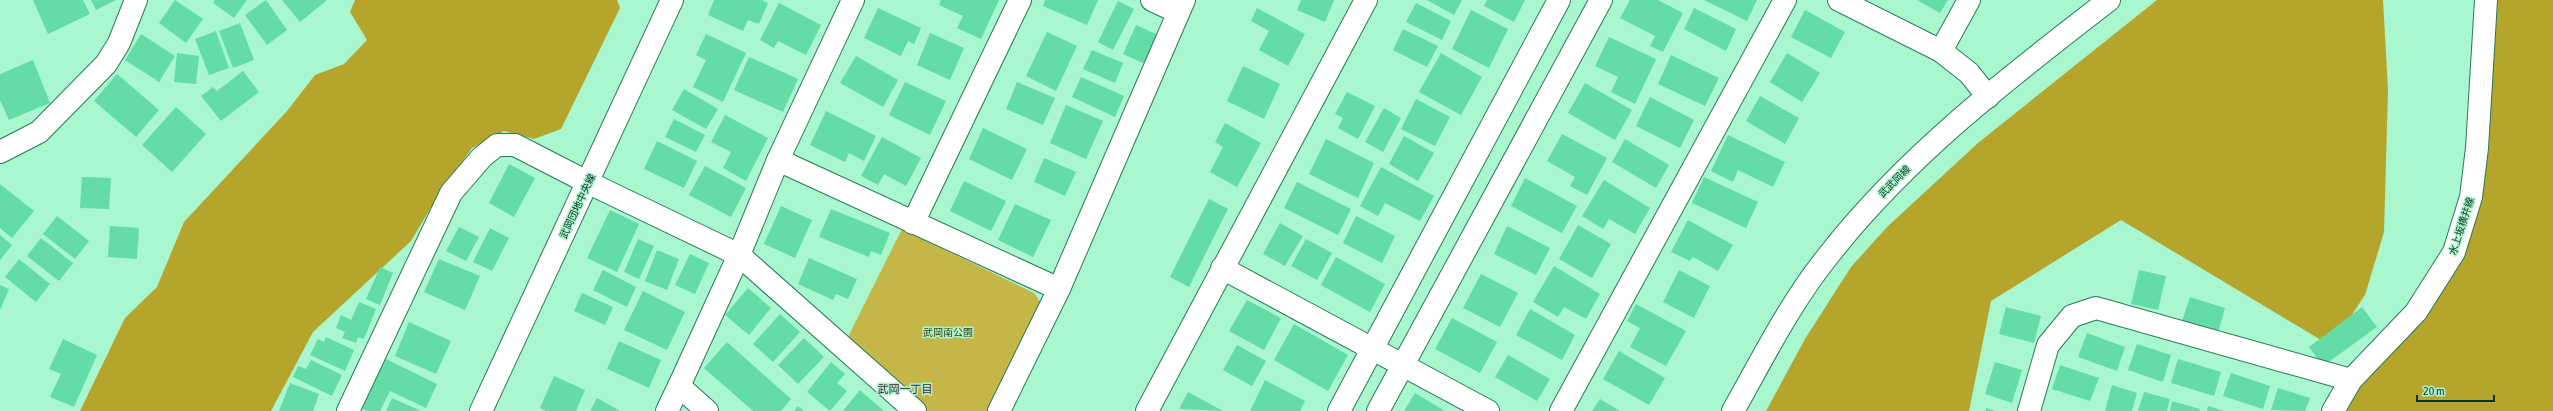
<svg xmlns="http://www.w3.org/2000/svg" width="2553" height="411" font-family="'Asap Condensed','Noto Sans JP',sans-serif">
<rect width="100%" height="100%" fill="#a9f7cf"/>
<polygon fill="#c4b647" points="902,229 1034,293 1041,303 990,411 927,411 848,337"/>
<g fill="#b5a52d">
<polygon points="355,0 617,0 620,8 561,129 534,139 504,131 472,148 436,199 411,241 313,332 271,411 80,411 125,318 157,287 184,222 287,111 315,75 344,64 367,40 350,12"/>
<polygon points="2157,0 2383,0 2388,90 2384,232 2365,295 2331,346 2121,220 1991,301 1969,411 1766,411 1805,339 1851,267 1887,227 1978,143"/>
<polygon points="2498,0 2553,0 2553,411 2345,411 2351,392 2467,233 2482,150"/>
</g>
<g fill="#63dca6">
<polygon points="33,0 83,0 90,14 48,34"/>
<polygon points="91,0 116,0 96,10"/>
<polygon points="175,0 203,19 186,43 159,23"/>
<polygon points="215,0 247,0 234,18 213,3"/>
<polygon points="266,0 287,30 267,45 245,15"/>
<polygon points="282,0 327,0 300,22"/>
<polygon points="714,0 762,0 768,3 759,24 748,20 743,31 708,15"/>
<polygon points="941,0 999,0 981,39 957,28 963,16 939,5"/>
<polygon points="1045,0 1098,0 1087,25 1043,6"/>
<polygon points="1301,0 1334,0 1325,22 1297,10"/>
<polygon points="1427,0 1462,0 1454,15"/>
<polygon points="1487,0 1525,0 1514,22 1484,6"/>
<polygon points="1630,0 1658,0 1683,13 1663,52 1650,46 1655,36 1620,18"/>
<polygon points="1704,0 1757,0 1747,21"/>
<polygon points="1917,0 1948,0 1940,13"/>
<polygon points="1118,1 1134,9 1113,50 1098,42"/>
<polygon points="779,3 821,25 806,55 778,41 774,48 760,40"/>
<polygon points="1416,3 1451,21 1442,40 1406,22"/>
<polygon points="878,8 921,28 914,44 908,41 901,56 864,38"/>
<polygon points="1257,8 1305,34 1288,66 1259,50 1269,31 1251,21"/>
<polygon points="1694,8 1736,29 1726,51 1684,29"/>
<polygon points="1471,10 1508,29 1489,68 1452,49"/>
<polygon points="1805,10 1845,32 1831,58 1791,37"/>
<polygon points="240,23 254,60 233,68 219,31"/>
<polygon points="1136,25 1158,35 1145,64 1123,54"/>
<polygon points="1403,29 1438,46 1427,67 1393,50"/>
<polygon points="216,31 229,68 209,75 195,39"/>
<polygon points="1047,32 1077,46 1056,91 1026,76"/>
<polygon points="930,33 964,48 950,80 917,65"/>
<polygon points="141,34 175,56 159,82 125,60"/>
<polygon points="706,34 746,53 723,102 693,87 706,60 696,55"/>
<polygon points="1609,37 1656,59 1635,104 1611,92 1618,77 1595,66"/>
<polygon points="1092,50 1123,63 1115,83 1083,69"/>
<polygon points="177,53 199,56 196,84 174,82"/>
<polygon points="1441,53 1482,77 1461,115 1419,92"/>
<polygon points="1787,53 1820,73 1802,102 1770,82"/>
<polygon points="1671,55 1719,78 1705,106 1658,84"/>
<polygon points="856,56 898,80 883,107 840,83"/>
<polygon points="749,57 798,79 783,112 734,90"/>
<polygon points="33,60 50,103 9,120 0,100 0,74"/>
<polygon points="1243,66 1280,84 1264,119 1227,101"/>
<polygon points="243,71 259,92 221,121 201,96 213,87 217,91"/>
<polygon points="117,74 159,110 136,137 94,101"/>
<polygon points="1081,77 1124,96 1115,117 1072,97"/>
<polygon points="905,82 946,101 930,135 889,115"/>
<polygon points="1017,82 1055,98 1043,125 1006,109"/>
<polygon points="1585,83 1632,110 1615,140 1568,113"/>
<polygon points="684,89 718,109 706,129 672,110"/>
<polygon points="1347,92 1375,106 1358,139 1338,128 1343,118 1335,114"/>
<polygon points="1760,96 1799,118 1785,144 1746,121"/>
<polygon points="1650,97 1694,120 1680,148 1636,126"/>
<polygon points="1416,99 1450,117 1435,146 1401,129"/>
<polygon points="1066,105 1103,121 1086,159 1050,143"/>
<polygon points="176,107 206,134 172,172 142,145"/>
<polygon points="1384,108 1401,118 1383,152 1365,142"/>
<polygon points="826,111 876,136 864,161 849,153 845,162 810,145"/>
<polygon points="725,115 768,138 746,181 723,168 731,152 711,142"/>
<polygon points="674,119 705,135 696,152 665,137"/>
<polygon points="1225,123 1261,143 1237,187 1210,172 1223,147 1215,142"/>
<polygon points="983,128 1027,149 1012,180 969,159"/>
<polygon points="1562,134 1607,158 1587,195 1570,186 1575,177 1547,161"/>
<polygon points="1728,135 1785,162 1773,187 1738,170 1733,182 1711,171"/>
<polygon points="1404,136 1434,153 1418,181 1389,164"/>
<polygon points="882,137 921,158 906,186 884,174 878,185 861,176"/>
<polygon points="1326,139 1374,163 1358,198 1309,174"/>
<polygon points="1625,139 1669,165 1656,188 1612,162"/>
<polygon points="657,141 697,161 684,188 644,169"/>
<polygon points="1044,158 1076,172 1065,196 1034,182"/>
<polygon points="509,164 535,178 514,217 489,203"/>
<polygon points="705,166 746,188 731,217 689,195"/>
<polygon points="1381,167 1434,196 1420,221 1385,203 1378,216 1360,206"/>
<polygon points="82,177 111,178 109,209 80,208"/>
<polygon points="1704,177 1758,202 1746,228 1692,203"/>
<polygon points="1525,178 1577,206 1562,233 1511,206"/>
<polygon points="1604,180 1650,208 1635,234 1609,219 1603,229 1582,216"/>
<polygon points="964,181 1006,201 991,231 950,211"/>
<polygon points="1297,182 1351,209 1338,235 1284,208"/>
<polygon points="0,184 34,211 12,238 0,228"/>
<polygon points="1209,199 1228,209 1189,287 1170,277"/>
<polygon points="1015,204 1051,220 1033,257 998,240"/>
<polygon points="781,206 812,220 795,258 764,244"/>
<polygon points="831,209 890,233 881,255 871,251 869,257 819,237"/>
<polygon points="610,210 639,224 617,272 587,258"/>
<polygon points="57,216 89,241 75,259 43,234"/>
<polygon points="1356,216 1395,236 1382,263 1343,243"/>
<polygon points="1688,220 1733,245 1718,271 1693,257 1690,261 1671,252"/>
<polygon points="1280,223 1303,236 1285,266 1263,254"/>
<polygon points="1578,225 1611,244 1592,278 1559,259"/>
<polygon points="110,226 139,228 137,259 108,257"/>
<polygon points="1507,226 1550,248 1536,275 1494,254"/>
<polygon points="459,227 479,237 466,261 446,251"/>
<polygon points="490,228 509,238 492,271 473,262"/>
<polygon points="0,235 12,245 0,260"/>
<polygon points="41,238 73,263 59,281 27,256"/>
<polygon points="638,239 654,246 639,279 624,272"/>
<polygon points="1306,239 1332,253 1317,280 1291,266"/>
<polygon points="657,250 679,259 667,290 645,281"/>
<polygon points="690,254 709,263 695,294 675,285"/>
<polygon points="1336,257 1385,284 1370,312 1321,285"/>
<polygon points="809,258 857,279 848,299 836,294 833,300 798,284"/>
<polygon points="19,259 50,284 36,302 5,277"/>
<polygon points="439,259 480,276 465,310 424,292"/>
<polygon points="1554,266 1600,294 1586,319 1564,307 1558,317 1533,302"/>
<polygon points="380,267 393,273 380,305 366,299"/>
<polygon points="603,270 636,287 627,307 593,290"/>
<polygon points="1679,270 1710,286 1694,318 1663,302"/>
<polygon points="2139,270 2166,276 2158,310 2131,304"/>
<polygon points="1481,274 1518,293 1500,327 1463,308"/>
<polygon points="0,285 9,289 0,310"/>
<polygon points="748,288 771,308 749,335 725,315"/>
<polygon points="643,291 685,312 667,350 624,330"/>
<polygon points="582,293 613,307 605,325 574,311"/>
<polygon points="2190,297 2225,308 2218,332 2182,321"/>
<polygon points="1247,300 1281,318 1264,350 1229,331"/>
<polygon points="359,302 376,309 364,339 358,337 356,343 342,338 345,332 336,328 341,315 351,320"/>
<polygon points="1636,304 1686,331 1666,366 1630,347 1640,328 1627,321"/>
<polygon points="2006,307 2041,316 2034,343 1999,334"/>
<polygon points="2362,307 2377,327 2323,366 2309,347"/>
<polygon points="1530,309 1575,335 1562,360 1516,335"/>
<polygon points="780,314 800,332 773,362 753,344"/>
<polygon points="1452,318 1497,342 1480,373 1435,349"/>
<polygon points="409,322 451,341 436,374 395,356"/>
<polygon points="1294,324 1348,355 1328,391 1274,360"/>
<polygon points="2087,333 2125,347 2117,371 2078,357"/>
<polygon points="326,337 354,350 345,371 310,355 318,339 324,342"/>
<polygon points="804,338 824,357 798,384 778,365"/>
<polygon points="63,339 97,355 74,407 50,397 61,374 49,369"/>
<polygon points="619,341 661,360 649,388 607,369"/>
<polygon points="727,342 791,399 781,411 753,411 704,368"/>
<polygon points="2137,344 2171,355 2163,382 2128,370"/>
<polygon points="1237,345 1266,361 1252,386 1223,370"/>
<polygon points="1619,351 1665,378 1649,405 1603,379"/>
<polygon points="1508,355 1550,379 1537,401 1495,377"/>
<polygon points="384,358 437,384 426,408 390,391 380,411 367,411 361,408"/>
<polygon points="2178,359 2221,372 2214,396 2171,383"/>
<polygon points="311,360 342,375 332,396 293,377 298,366 306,369"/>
<polygon points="831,362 845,374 837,383 847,391 830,411 807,392"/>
<polygon points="1995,362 2022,370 2012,403 1985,394"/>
<polygon points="2060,365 2099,378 2090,401 2052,389"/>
<polygon points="2231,373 2270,386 2263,409 2223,396"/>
<polygon points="554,376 585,390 576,411 546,411 540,408"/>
<polygon points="1265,380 1305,401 1300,411 1250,411"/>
<polygon points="290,383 319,394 313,411 279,411"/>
<polygon points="2112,385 2137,393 2132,411 2105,411"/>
<polygon points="2278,388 2310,398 2305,411 2271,410"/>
<polygon points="860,390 884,411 843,411"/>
<polygon points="1188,392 1223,411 1179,409"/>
<polygon points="2144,392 2170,399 2167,411 2138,411"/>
<polygon points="1415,393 1445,411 1404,411"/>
<polygon points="392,398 421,411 386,411"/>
<polygon points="597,398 620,411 590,411"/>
<polygon points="1600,399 1620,411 1592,411"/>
<polygon points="2172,401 2200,409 2200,411 2170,411"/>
<polygon points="798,406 804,411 794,411"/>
<polygon points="2208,406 2224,411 2207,411"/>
<polygon points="1986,408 1995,411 1986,411"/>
</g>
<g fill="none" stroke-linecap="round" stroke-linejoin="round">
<g stroke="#297957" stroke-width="24">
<g id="street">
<polyline points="1152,0 1178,12"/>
<polyline points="1941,51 1969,0"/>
<polyline points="0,152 39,132 106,64 119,43 136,0"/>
<polyline points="778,160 1059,289"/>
<polyline points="913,223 1020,0"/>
<polyline points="1222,268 1488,411"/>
<polyline points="348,411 451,193 482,157 497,145 515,145 587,182 739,255 915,411"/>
<polyline points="667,411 679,386"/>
<polyline points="707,411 679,386 739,255 778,160 853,0"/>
<polyline points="999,411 1059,289 1184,0"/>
<polyline points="1339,411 1559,0"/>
<polyline points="1378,411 1601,0"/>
<polyline points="1561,411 1785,0"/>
<polyline points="2029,411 2048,345 2072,316 2096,308 2351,380"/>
<polyline points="2333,411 2351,380 2416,312 2454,252 2471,197 2477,148 2486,0"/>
</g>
</g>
<g stroke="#297957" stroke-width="24">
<g id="secondary">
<polyline points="1839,0 1941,51 1969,73 1988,97"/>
<polyline points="481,411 672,0"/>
<polyline points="1147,411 1366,0"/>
<path d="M1733 411C1763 358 1790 303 1828 256 1906 156 2009 77 2109 0"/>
</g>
</g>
<use href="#street" stroke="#fff" stroke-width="22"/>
<use href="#secondary" stroke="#fff" stroke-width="22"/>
</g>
<g text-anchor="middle" stroke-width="3" stroke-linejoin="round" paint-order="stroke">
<g font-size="10" fill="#103022" stroke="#a9f7cf">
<text transform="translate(1894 181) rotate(-45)" y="4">武武岡線</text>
<text transform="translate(577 206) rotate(-65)" y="4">武岡団地中央線</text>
<text transform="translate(2461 226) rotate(-72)" y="4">水上坂横井線</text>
</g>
<g font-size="10" fill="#3e3806" stroke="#a9f7cf">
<text x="948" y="336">武岡南公園</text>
</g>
<g font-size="11" fill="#4a1039" stroke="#a9f7cf">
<text x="905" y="393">武岡一丁目</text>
</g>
</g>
<path d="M2417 395v6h77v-6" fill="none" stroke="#103022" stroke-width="2"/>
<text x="2423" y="395" font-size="12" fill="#103022" stroke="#a9f7cf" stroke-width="3" paint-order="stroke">20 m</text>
</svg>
